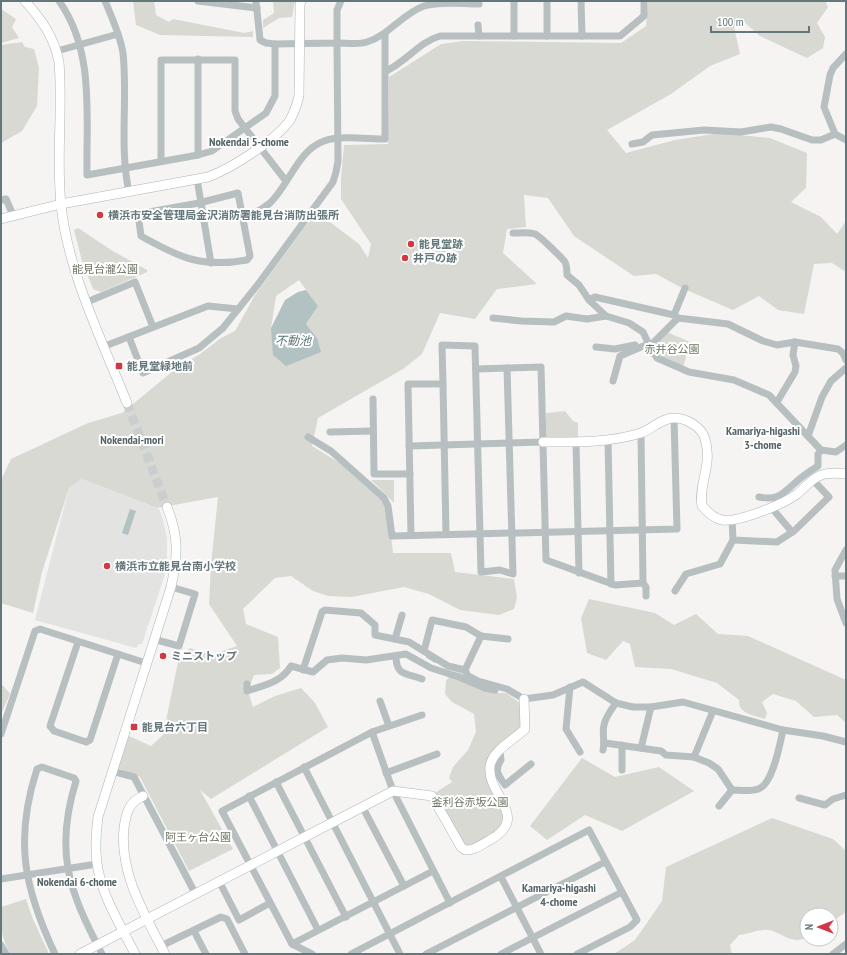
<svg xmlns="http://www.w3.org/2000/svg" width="847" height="955" font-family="'PT Sans Narrow','Noto Sans JP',sans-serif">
<rect width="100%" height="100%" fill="#f5f4f2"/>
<polygon fill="#e3e4e2" points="82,479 159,509 163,519 167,539 167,559 165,574 142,644 139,644 136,648 35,620 69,488"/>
<g fill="#d7d9d2" fill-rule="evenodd">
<polygon points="133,1 154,1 156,15 169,22 173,19 244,33 253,31 253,37 160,35 136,25"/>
<polygon points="273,1 295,1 292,17 279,18 263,28 263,20 274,13"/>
<path d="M648 1H825L828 7 817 23 825 37 823 48 807 58 760 36 743 21 734 27 740 54 710 66 671 94 607 130 626 153 675 140 720 133 770 138 807 153 806 188 791 202 821 217 837 234 846 221V272L832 263 814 264 804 314 778 310 759 296 733 310 684 289 656 274 634 276 574 236 548 198 524 195 526 227 507 229 503 253 537 284 497 289 475 319 440 313 422 354 403 369 318 418 312 446 368 480 388 506 393 553H451L455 572 514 579 517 598 514 609 499 615 460 610 429 594 404 587 352 597 328 596 313 591 291 576 275 578 243 609 246 624 278 637 280 668 272 674 254 675 248 691 253 707 275 696 301 688 315 703 328 727 211 799 200 790 233 849 189 871 140 777 118 768 129 736 151 746 163 735 178 662 190 648 211 655 237 646 209 604 211 565 218 497 157 508 82 479 69 488 42 572 33 613 1 603V480L11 459 88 423 122 413 178 367 200 354 221 338 235 331 255 295 306 225 318 213 359 244 368 258 371 244 341 199V178L344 145 388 144 389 77 441 44 463 41 621 43 646 26ZM299 280 318 306 306 324 317 338 271 328 276 296Z"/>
<polygon points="1,9 16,19 12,27 19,38 1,43"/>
<polygon points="22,42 25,47 34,49 39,68 37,106 22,131 1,143 1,45"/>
<polygon points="78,228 111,250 147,270 147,272 101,292 93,289 82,261 74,230"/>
<polygon points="667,332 690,342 683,368 659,358 652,347"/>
<polygon points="565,411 573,421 578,423 578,439 546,439 546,413"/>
<polygon points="371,480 394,480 394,503"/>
<path d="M589 599 655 613 674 625 696 614 718 634 748 636 846 680V723L837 715 814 717 796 701 773 694 762 702 767 713 765 719C754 715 738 714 739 700L717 683 671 669 635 667 630 644 623 641 606 660 587 653 581 618Z"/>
<path d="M454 670 465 674 493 693H506L520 703 521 726 487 765 504 812C504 834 485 838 469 847L463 845 435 793 452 782 449 778 453 767 468 750 476 732 474 714 452 702 445 694 446 681 449 677H454Z"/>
<polygon points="1,683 10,694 1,714"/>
<polygon points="582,758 615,777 659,767 694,791 622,831 585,815 547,840 530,826"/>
<path d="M772 818 833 839 846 851V912L831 922V915H807V937C792 946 782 932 768 930 759 929 748 934 739 935L730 945 732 954H614L635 940 662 901 666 867Z"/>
<path d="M26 899 32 917 49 954H10C1 935 1 928 1 907Z"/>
</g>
<g fill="#b2c1c1">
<polygon points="306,290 318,306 306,324 317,338 321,352 286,366 273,355 271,328 285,300 298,292"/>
<polygon points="130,509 136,511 128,535 122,533"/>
</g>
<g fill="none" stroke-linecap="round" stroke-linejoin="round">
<polyline stroke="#b2c1c1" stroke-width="2" points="427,657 435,662"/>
<polyline stroke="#cacece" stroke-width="9" stroke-dasharray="9 4.5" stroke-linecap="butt" points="127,403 167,507"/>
<g stroke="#adb5b7" stroke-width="10">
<g id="secondary">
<path d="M25 1C42 20 54 37 59 62 63 109 56 157 61 205 68 273 102 340 127 403"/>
<path d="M1 219 61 204 208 177C232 168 276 140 290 120 294 113 297 104 299 96L300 5 301 1"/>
<path d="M543 442C575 442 609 443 641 433 652 429 662 418 674 418 686 418 702 427 705 439 713 465 698 484 702 506 708 512 713 518 722 520 738 523 784 504 797 494 805 488 810 480 819 476 827 472 837 473 846 474"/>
<path d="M143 796C129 802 126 813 124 828 119 873 145 915 165 954"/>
<path d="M80 954 393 791 432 796 461 847 465 850C474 851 482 844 490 840 531 817 487 795 490 767 491 751 514 740 525 729L524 699"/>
<path d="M135 954C121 926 101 895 97 863 95 848 96 832 98 817L171 587C178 556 179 537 167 507"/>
</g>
</g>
<g stroke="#b8bfc0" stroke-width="7">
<path d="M59 1C95 51 86 117 87 175L198 155 212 151 266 113 275 96V44"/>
<path d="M105 1C112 18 120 35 123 53 128 99 119 146 129 192"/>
<polyline points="198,1 257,8"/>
<polyline points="256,1 260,40 266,43 275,44 337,43 337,10 341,1"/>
<polyline points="514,1 514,36"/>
<polyline points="581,1 582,36"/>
<polyline points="478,25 479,36"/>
<polyline points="547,36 547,1"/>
<polyline points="57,51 118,34"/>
<polyline points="846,54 833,68 830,75 824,107 835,134 846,140"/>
<polyline points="198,59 198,155"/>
<path d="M386 71C406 62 419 42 440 36H620L644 16V1"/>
<polyline points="632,144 643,142 652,135 704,130 741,132 771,127 781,129 812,140 821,140 835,134"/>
<polyline points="161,161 161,60 235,60 235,111 238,119 286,181"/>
<polyline points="197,179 211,263"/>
<path d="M238 193 250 256 247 260C202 268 180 258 141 236L138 214 199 203Z"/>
<polyline points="1,200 6,199 13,215"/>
<path d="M243 218C253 214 262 210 270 203 289 185 298 150 324 141 339 135 368 139 385 139V34"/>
<path d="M513 233C520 233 528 232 535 234 540 236 563 259 565 262 567 266 567 271 567 275L579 285 589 300 595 297 674 315 678 318 728 324 763 341 777 345 795 342 838 349 843 353 846 360"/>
<polyline points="589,300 606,316"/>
<polyline points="87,302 135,282 153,327"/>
<polyline points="674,315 685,288"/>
<polyline points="493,318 521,321 554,322 566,316 587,319 606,316 629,323 643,332 652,351 657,358 689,372 734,380 769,395 821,450 836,452 846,445"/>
<path d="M129 337 143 373 199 348 223 328 259 283 333 182 336 172 338 161 337 43C346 43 358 45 367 42 389 35 402 14 424 6 441 1 461 4 479 4"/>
<polyline points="105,346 208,306 238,309"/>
<polyline points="650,346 678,318"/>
<polyline points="596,347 615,349 635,345"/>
<polyline points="476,369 541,367 546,560 615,585 643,583 641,433"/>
<polyline points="613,381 620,356 648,344"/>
<polyline points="443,384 446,534"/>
<polyline points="373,399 374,474 410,474"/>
<polyline points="777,402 795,372 796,366 793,355 795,342"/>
<polyline points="330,432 373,431"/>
<polyline points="808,436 822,397 831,381 846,368"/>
<polyline points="308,437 331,451 384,498 388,506 392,536 677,529 674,418"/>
<polyline points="608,440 611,584"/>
<polyline points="576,442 579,573"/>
<polyline points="409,446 543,442"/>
<path d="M759 497C778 501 782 494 795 483 802 476 810 471 818 466V454L821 450"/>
<polyline points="771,507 792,532"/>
<polyline points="411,535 408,384 443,384 442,345 475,346 481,572 500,570 513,574 507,368"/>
<polyline points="733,540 777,542 794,531 829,497 813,480"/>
<polyline points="846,550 835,570 837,599 846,623"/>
<polyline points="835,576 846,576"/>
<polyline points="643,583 646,587 646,596"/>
<polyline points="675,591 686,574 720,564 733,540 732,520"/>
<polyline points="153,639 179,646 195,594 171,587"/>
<polyline points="395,639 402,615"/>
<polyline points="78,642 50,726 54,731 86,742 90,740 118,654"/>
<polyline points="424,651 432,620 466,627 481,636 508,639"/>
<path d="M396 656C396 676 406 673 422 679"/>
<polyline points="303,670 322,612 325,610 361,613 375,625 375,635 409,642 448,666 465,670 468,676 478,681 507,689 524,699 553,695 583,682 616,703 633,707 651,707 683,702 783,730 823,736 846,742"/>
<polyline points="465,670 481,636"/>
<path d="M247 684V691C264 685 282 682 291 666L313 672 327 660 342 658 366 660 406 654 431 668 459 677 485 688 495 690"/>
<polyline points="570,687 566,729 580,752"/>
<polyline points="380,701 389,726"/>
<polyline points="713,711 694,757 709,763 718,769 732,790"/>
<polyline points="372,732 422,715"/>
<polyline points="1,734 35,631 40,629 146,663"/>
<polyline points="605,743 661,751 666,755 694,757"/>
<polyline points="641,748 651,707"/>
<path d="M603 750C605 742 602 733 604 725 606 716 611 710 616 703"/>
<path d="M500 751 501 760C494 770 498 775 505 785L531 764"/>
<polyline points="304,767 400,954"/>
<polyline points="622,770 622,745"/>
<polyline points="112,771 134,777 195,893"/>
<polyline points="386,773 437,754"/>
<polyline points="276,782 346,917"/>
<polyline points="249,796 318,930"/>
<polyline points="799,798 825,805 833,799 846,795"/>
<polyline points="362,806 404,886"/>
<path d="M719 806 732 790C740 790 750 792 758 789 773 785 780 743 783 730"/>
<polyline points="501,877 541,954"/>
<polyline points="1,879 97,864"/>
<polyline points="219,881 239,920 270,903"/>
<polyline points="194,931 206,954"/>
<polyline points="292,944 433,871"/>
<polyline points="1,945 6,954"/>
<polyline points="161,946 221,917 227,919 245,954"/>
<path d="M55 954C24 888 14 840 37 769L42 767 74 778 76 781C54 852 69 891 102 954"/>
<polyline points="312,954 292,944 222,811 372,732 393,791 450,903"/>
<polyline points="351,954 589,830 637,920 630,927 577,954"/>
<polyline points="426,954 605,862"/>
<polyline points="501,954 622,892"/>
<polyline points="833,954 846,944"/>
</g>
<use href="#secondary" stroke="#fff" stroke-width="9"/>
</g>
<g fill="#cf3944" stroke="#fff" stroke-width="1.5">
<circle cx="100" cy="215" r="4"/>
<circle cx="411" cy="244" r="4"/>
<circle cx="405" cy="258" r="4"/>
<rect x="115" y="362" width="8" height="8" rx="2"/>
<circle cx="107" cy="566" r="4"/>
<circle cx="163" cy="656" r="4"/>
<rect x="130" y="723" width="8" height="8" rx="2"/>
</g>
<g text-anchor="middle" stroke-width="4" stroke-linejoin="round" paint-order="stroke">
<g font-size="11" font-weight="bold" fill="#64777a" stroke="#fff" text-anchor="start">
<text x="108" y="219">横浜市安全管理局金沢消防署能見台消防出張所</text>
<text x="419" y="248">能見堂跡</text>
<text x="413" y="262">井戸の跡</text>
<text x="127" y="370">能見堂緑地前</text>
<text x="115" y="570">横浜市立能見台南小学校</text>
<text x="171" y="660">ミニストップ</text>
<text x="142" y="731">能見台六丁目</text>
</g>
<g font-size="11" fill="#6f7866" stroke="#fff">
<text x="105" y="273">能見台瀧公園</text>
<text x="672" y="353">赤井谷公園</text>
<text x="470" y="806">釜利谷赤坂公園</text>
<text x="198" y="841">阿王ヶ台公園</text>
</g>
<g font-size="12" font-weight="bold" fill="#556366" stroke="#fff">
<text x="249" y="146">Nokendai 5-chome</text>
<text x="763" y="435">Kamariya-higashi<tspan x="763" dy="14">3-chome</tspan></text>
<text x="132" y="444">Nokendai-mori</text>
<text x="77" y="886">Nokendai 6-chome</text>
<text x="559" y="892">Kamariya-higashi<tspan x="559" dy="14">4-chome</tspan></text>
</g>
<g font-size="12" font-style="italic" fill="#5e7675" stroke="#fff">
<text x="293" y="345">不動池</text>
</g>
</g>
<rect width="847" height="955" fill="none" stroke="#64777a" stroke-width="4"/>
<g transform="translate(819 927) rotate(270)"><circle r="19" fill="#ffffff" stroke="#c1c9ca"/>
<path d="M0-3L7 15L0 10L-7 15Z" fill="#cf3944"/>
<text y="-6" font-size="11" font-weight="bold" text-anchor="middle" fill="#64777a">N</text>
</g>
<path d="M711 26v6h98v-6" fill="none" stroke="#64777a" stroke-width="2"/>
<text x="717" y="26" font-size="12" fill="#64777a" stroke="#ffffff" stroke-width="3" paint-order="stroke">100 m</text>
</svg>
